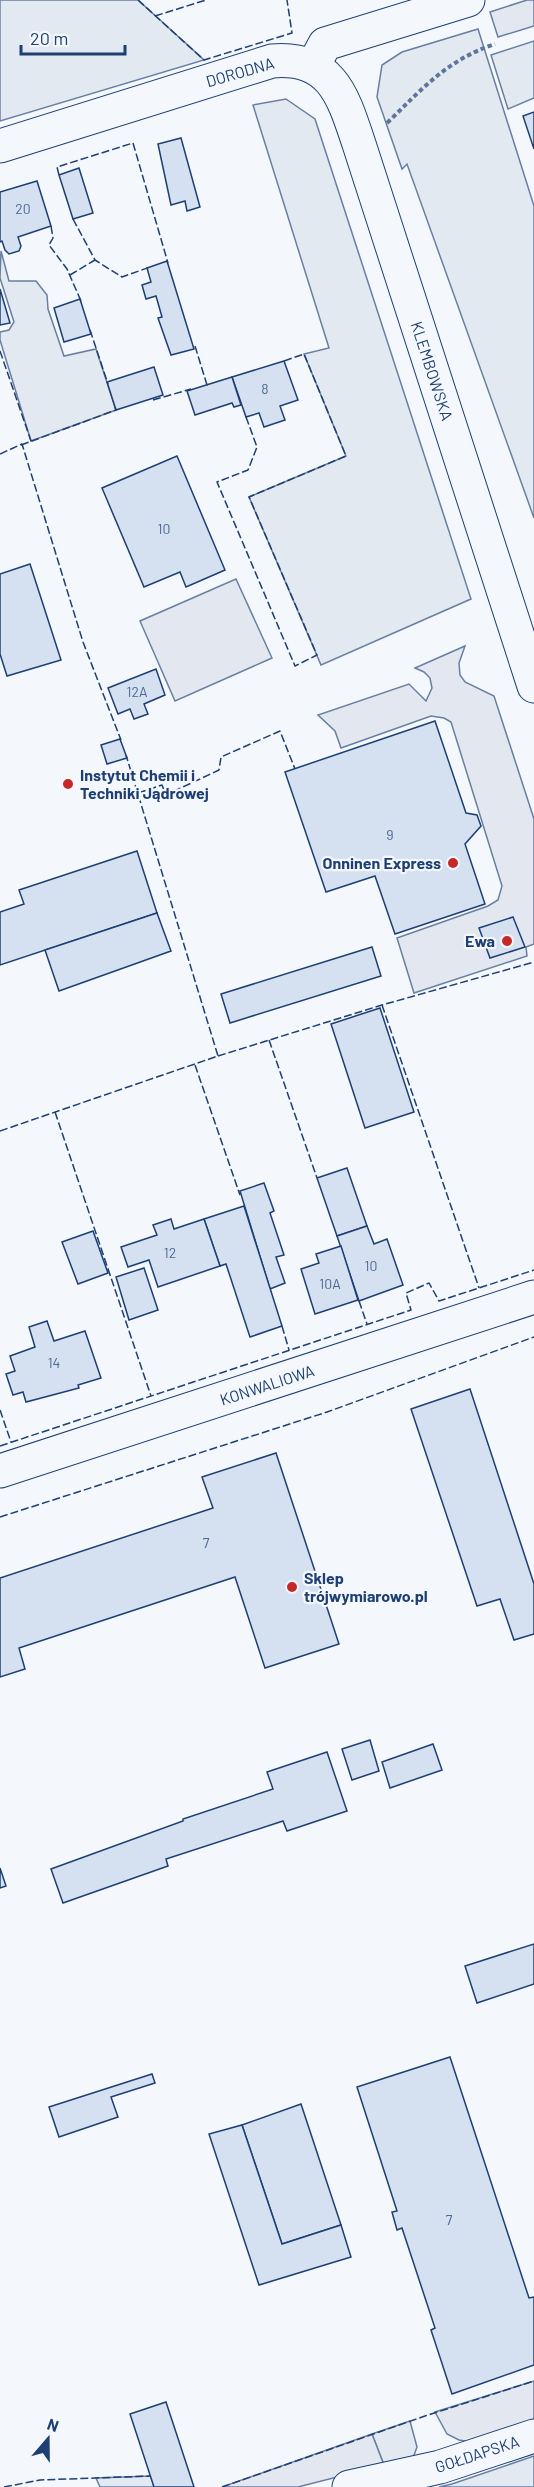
<svg xmlns="http://www.w3.org/2000/svg" width="534" height="2487" font-family="Barlow,sans-serif">
<rect width="100%" height="100%" fill="#f4f7fb"/>
<g fill="#e3e9f0" stroke="#687fa3" stroke-width="1.5">
<polygon points="0,0 138,0 204,60 0,121"/>
<polygon points="478,29 534,206 534,518 407,164 402,169 377,97 382,65 402,52"/>
<polygon points="534,41 534,98 508,109 491,55"/>
<polygon points="286,99 315,119 471,599 321,665 249,497 346,456 304,354 329,348 253,105"/>
<polygon points="1,251 9,281 36,281 47,295 48,309 64,356 96,349 116,410 31,441 0,340 0,332 9,330 14,322 0,278"/>
<polygon points="410,2421 417,2447 413,2458 384,2465 372,2434"/>
<polygon points="534,2456 534,2487 439,2487 452,2484"/>
<polygon points="151,2476 154,2487 100,2487 96,2478"/>
</g>
<g fill="#e3e8f0" stroke="#687fa3" stroke-width="1.5">
<polygon points="527,0 534,0 534,26 498,37 490,12"/>
<polygon points="236,579 272,658 175,701 140,621"/>
<polygon points="465,646 459,663 460,675 465,682 494,696 534,819 534,944 526,947 527,956 414,993 397,938 488,906 498,900 502,886 451,722 444,718 431,716 341,748 335,731 318,715 409,684 426,701 432,688 430,678 424,672 415,668"/>
<polygon points="534,2381 534,2426 477,2443 459,2440 447,2434 435,2412"/>
<polygon points="372,2434 384,2465 298,2487 222,2487"/>
</g>
<g fill="#d5e0f0" stroke="#1d3f73" stroke-width="1.5">
<polygon points="534,112 534,149 523,116"/>
<polygon points="181,138 200,207 187,211 185,201 171,205 158,144"/>
<polygon points="79,168 93,213 73,219 59,175"/>
<polygon points="37,181 51,226 18,237 21,246 19,251 9,254 5,250 2,241 0,242 0,192"/>
<polygon points="167,261 194,349 171,355 158,318 162,317 156,296 146,299 142,285 151,282 147,268"/>
<polygon points="0,289 10,323 0,325"/>
<polygon points="80,299 91,334 64,342 54,308"/>
<polygon points="284,361 298,400 280,406 285,420 264,427 259,413 246,417 232,377"/>
<polygon points="154,367 163,395 116,410 107,382"/>
<polygon points="232,377 241,405 234,407 232,403 195,415 187,391"/>
<polygon points="177,456 225,570 186,587 180,572 144,587 102,488"/>
<polygon points="30,564 61,660 7,676 0,654 0,574"/>
<polygon points="156,669 165,695 144,704 148,714 134,719 130,709 118,714 108,688"/>
<polygon points="435,721 466,813 477,815 481,826 465,844 485,904 395,934 375,876 326,892 285,772"/>
<polygon points="120,739 127,758 107,764 101,745"/>
<polygon points="137,851 157,913 0,965 0,912 24,904 19,890"/>
<polygon points="157,913 171,951 59,991 45,950"/>
<polygon points="513,917 525,947 490,958 479,928"/>
<polygon points="372,947 381,976 230,1023 221,994"/>
<polygon points="380,1008 414,1112 365,1128 331,1024"/>
<polygon points="347,1168 367,1226 337,1236 317,1178"/>
<polygon points="264,1183 274,1211 270,1213 284,1255 276,1257 285,1283 270,1289 240,1191"/>
<polygon points="244,1206 282,1326 250,1337 226,1264 220,1266 204,1219"/>
<polygon points="171,1219 174,1229 204,1219 220,1266 158,1287 149,1260 128,1267 121,1247 157,1235 153,1225"/>
<polygon points="367,1226 374,1244 387,1239 403,1285 359,1301 337,1236"/>
<polygon points="93,1231 108,1273 78,1284 62,1242"/>
<polygon points="341,1246 358,1300 315,1314 301,1269 319,1263 316,1254"/>
<polygon points="144,1268 158,1310 129,1320 116,1277"/>
<polygon points="47,1321 54,1341 85,1331 101,1378 78,1385 79,1388 26,1402 23,1392 13,1395 6,1374 15,1371 10,1356 35,1347 29,1327"/>
<polygon points="470,1389 534,1584 534,1634 514,1640 500,1599 477,1606 411,1409"/>
<polygon points="276,1453 339,1644 265,1668 235,1577 19,1648 25,1669 0,1677 0,1578 213,1508 202,1477"/>
<polygon points="370,1740 379,1771 352,1780 342,1749"/>
<polygon points="433,1744 442,1770 390,1788 382,1762"/>
<polygon points="327,1752 347,1811 287,1831 283,1821 166,1859 168,1866 63,1903 51,1869 183,1821 183,1819 273,1789 267,1772"/>
<polygon points="0,1868 6,1886 0,1888"/>
<polygon points="534,1944 534,1984 477,2003 465,1966"/>
<polygon points="450,2057 529,2298 534,2297 534,2365 452,2394 431,2330 435,2328 402,2228 397,2230 392,2212 397,2211 357,2087"/>
<polygon points="152,2074 155,2083 111,2097 118,2117 59,2137 49,2107"/>
<polygon points="301,2104 341,2225 282,2244 242,2125"/>
<polygon points="242,2125 282,2244 341,2225 351,2257 259,2285 209,2134"/>
<polygon points="166,2402 194,2487 154,2487 130,2414"/>
</g>
<g fill="none" stroke-linecap="round" stroke-linejoin="round">
<g stroke="#1d3f73" stroke-width="35">
<g id="minor">
<polyline points="313,66 325,44 468,0"/>
<path d="M0 146 272 61C332 56 343 96 359 144L534 686"/>
<polyline points="0,1471 534,1297"/>
<polyline points="349,2487 440,2467 534,2436"/>
</g>
</g>
<path stroke="#5e769c" stroke-width="4" stroke-dasharray="4.5 3" stroke-linecap="butt" d="M387 123C422 89 447 60 495 44"/>
<use href="#minor" stroke="#f4f7fb" stroke-width="33"/>
<g stroke="#1d3f73" stroke-width="1.5" stroke-dasharray="8 3" stroke-linecap="butt">
<polyline points="138,0 204,60 292,33 287,0"/>
<polyline points="155,16 206,0"/>
<polyline points="59,175 57,167 133,143 168,263"/>
<polyline points="73,219 95,260 122,277 150,267"/>
<polyline points="51,226 53,238 49,245 67,269 81,301"/>
<polyline points="70,275 95,260"/>
<polyline points="90,330 108,384"/>
<polyline points="195,346 207,385 205,385"/>
<polyline points="0,351 31,441"/>
<polyline points="153,400 191,389"/>
<polyline points="246,417 257,447 248,470 217,482 295,666 317,655 249,497 346,456 304,354 284,361"/>
<polyline points="21,445 116,410 115,407"/>
<polyline points="0,454 22,444 83,642 121,740"/>
<polyline points="138,793 162,785 166,795 219,770 221,757 280,731 295,769"/>
<polyline points="382,1005 479,1288"/>
<polyline points="269,1040 317,1178"/>
<polyline points="218,1056 382,1005 534,962"/>
<polyline points="195,1065 240,1195"/>
<polyline points="55,1112 151,1396"/>
<polyline points="0,1131 218,1056 126,755"/>
<polyline points="359,1301 367,1324"/>
<polyline points="282,1326 289,1350"/>
<polyline points="0,1410 11,1442"/>
<polyline points="0,1446 411,1310 406,1293 429,1283 439,1301 534,1270"/>
<polyline points="0,1517 327,1412 534,1337"/>
<polyline points="4,2487 40,2480 151,2476"/>
<polyline points="222,2487 425,2416 534,2381"/>
</g>
</g>
<g fill="#c62828" stroke="#f4f7fb" stroke-width="2">
<circle cx="68" cy="784" r="6"/>
<circle cx="453" cy="863" r="6"/>
<circle cx="507" cy="941" r="6"/>
<circle cx="292" cy="1587" r="6"/>
</g>
<g text-anchor="middle" stroke-width="4.5" stroke-linejoin="round" paint-order="stroke">
<g font-size="14" fill="#4b6792">
<text x="23" y="214">20</text>
<text x="265" y="394">8</text>
<text x="164" y="534">10</text>
<text x="137" y="697">12A</text>
<text x="390" y="840">9</text>
<text x="170" y="1258">12</text>
<text x="371" y="1271">10</text>
<text x="330" y="1289">10A</text>
<text x="54" y="1368">14</text>
<text x="206" y="1548">7</text>
<text x="449" y="2225">7</text>
</g>
<g font-size="16" fill="#1d3f73" stroke="#f4f7fb">
<text transform="translate(240 72) rotate(-16)" y="6">DORODNA</text>
<text transform="translate(432 371) rotate(72)" y="6">KLEMBOWSKA</text>
<text transform="translate(267 1385) rotate(-18)" y="6">KONWALIOWA</text>
<text transform="translate(477 2454) rotate(-18)" y="6">GOŁDAPSKA</text>
</g>
<g font-size="16" font-weight="bold" fill="#1d3f73" stroke="#f4f7fb" text-anchor="start">
<text x="80" y="781">Instytut Chemii i<tspan x="80" dy="18">Techniki Jądrowej</tspan></text>
<text x="441" y="869" text-anchor="end">Onninen Express</text>
<text x="495" y="947" text-anchor="end">Ewa</text>
<text x="304" y="1584">Sklep<tspan x="304" dy="18">trójwymiarowo.pl</tspan></text>
</g>
</g>
<g transform="translate(48 2439) rotate(20)" stroke="#f4f7fb" stroke-width="4.5" paint-order="stroke">
<path d="M0-4.5L10 22L0 15L-10 22Z" fill="#1d3f73"/>
<text y="-9" font-size="16" font-weight="bold" text-anchor="middle" fill="#1d3f73">N</text>
</g>
<path d="M21 45v9h104v-9" fill="none" stroke="#1d3f73" stroke-width="3"/>
<text x="30" y="45" font-size="18" fill="#1d3f73" stroke="#f4f7fb" stroke-width="4.5" paint-order="stroke">20 m</text>
</svg>
